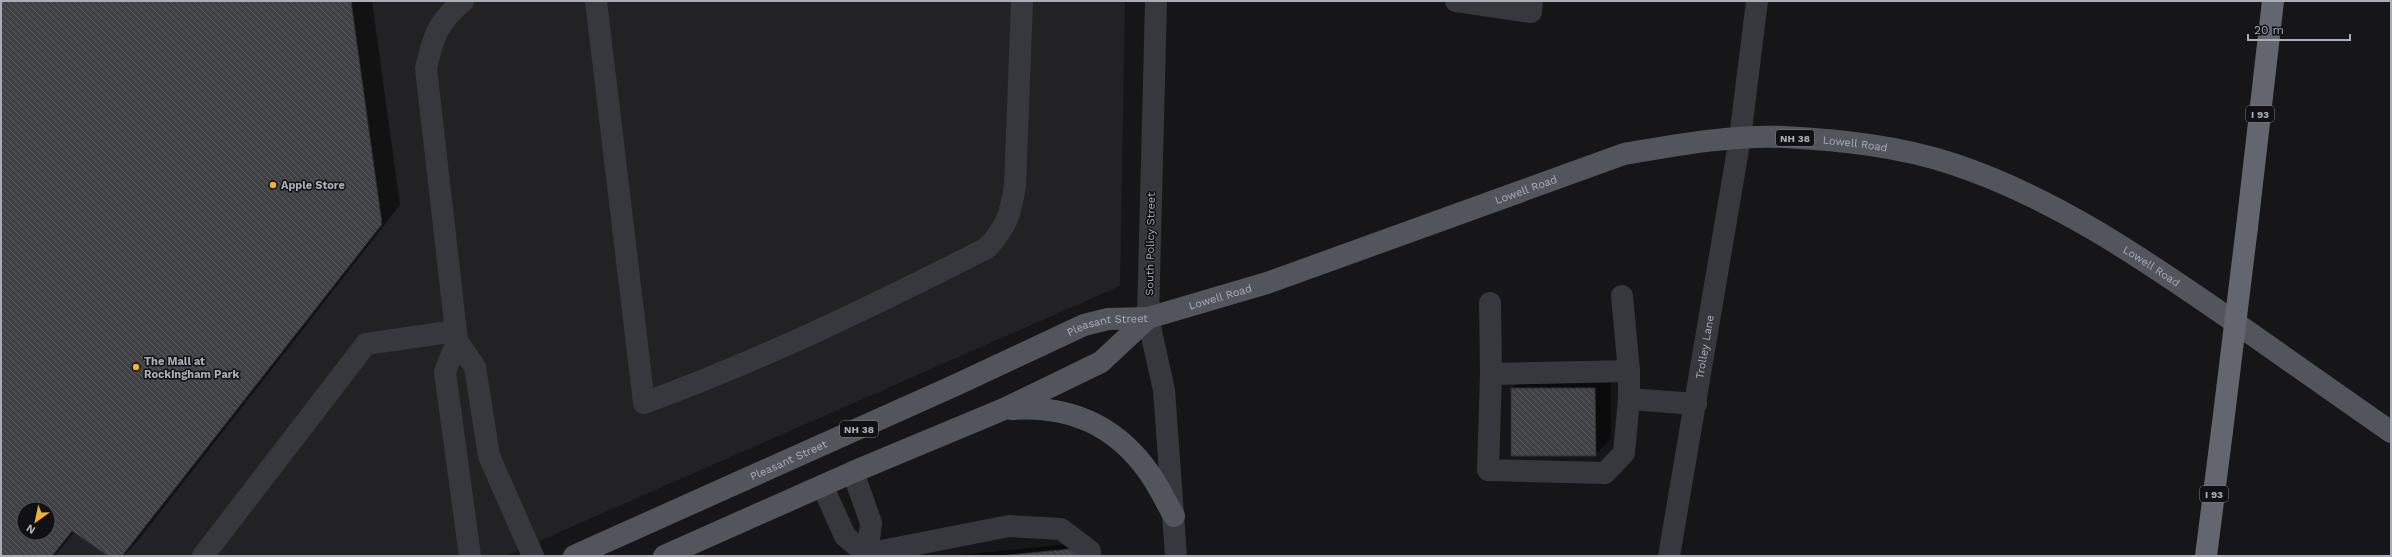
<svg xmlns="http://www.w3.org/2000/svg" width="2392" height="557" font-family="'Work Sans',sans-serif">
<defs>
<pattern id="building-back-hatch" width="6" height="6" patternUnits="userSpaceOnUse"><rect width="6" height="6" fill="#404145"/><path d="M-1 5l2 2M0 0l6 6M5-1l2 2" fill="none" stroke="#595a5e"/></pattern>
</defs>
<rect width="100%" height="100%" fill="#161618"/>
<path fill="#222225" fill-rule="evenodd" d="M1 1H1125L1120 286 505 556H1ZM24 509H48V533H24Z"/>
<g fill="#0007" fill-rule="evenodd">
<path d="M1 1H372L400 205 136 543 123 556H109L75 531 55 556H1ZM24 509H48V533H24Z"/>
<polygon points="1611,372 1611,439 1595,455 1512,388 1528,373"/>
<polygon points="1087,542 1088,556 949,556"/>
</g>
<g fill="url(#building-back-hatch)" stroke="#303034" fill-rule="evenodd">
<path d="M1 1H351L382 224 122 556H108L72 531 52 556H1ZM24 509H48V533H24Z"/>
<polygon points="1511,388 1595,388 1596,456 1511,456"/>
<polygon points="1081,548 1082,556 999,556"/>
</g>
<g fill="none" stroke-linecap="round" stroke-linejoin="round">
<g stroke="#37383d" stroke-width="22">
<path d="M463 1C437 23 434 35 426 68L457 341 445 372 470 556"/>
<path d="M596 1 644 403C762 360 875 305 987 248 1007 226 1010 216 1015 186L1022 1"/>
<polyline points="1156,1 1148,318 1164,390 1176,556"/>
<polyline points="1456,1 1531,12 1532,1"/>
<polyline points="1622,296 1629,371 1629,399 1696,404"/>
<polyline points="1490,303 1491,374 1488,470 1605,473 1624,453 1629,399"/>
<polyline points="457,341 475,367 489,456 533,556"/>
<polyline points="1491,374 1629,371"/>
<polyline points="853,472 871,523 867,556"/>
<polyline points="823,487 845,536 866,554"/>
<polyline points="866,554 1009,526 1061,529 1090,551 1090,556"/>
<polyline points="203,556 366,344 456,331"/>
<path id="s1" d="M1669 556 1740 138 1757 1"/>
</g>
<g stroke="#53555c" stroke-width="22">
<path d="M1011 409C1070 405 1116 425 1150 474 1159 487 1166 502 1174 516"/>
<path id="s2" d="M574 556 958 384 1084 325 1108 319 1148 318 1270 282 1624 154C1677 145 1730 135 1784 137 1840 140 1899 146 1953 164 2050 196 2136 254 2220 312 2277 352 2334 392 2391 432"/>
<polyline points="664,556 853,472 1004,409 1101,362 1148,318"/>
</g>
<g stroke="#63666e" stroke-width="22">
<polyline points="2247,227 2273,1"/>
<polyline points="2206,556 2222,431"/>
</g>
<polyline stroke="#63666e" stroke-width="22" points="2222,431 2247,227"/>
</g>
<g fill="#f2b134" stroke="#111113" stroke-width="1.5">
<circle cx="273" cy="185" r="4"/>
<circle cx="136" cy="367" r="4"/>
</g>
<g text-anchor="middle" stroke-width="3" stroke-linejoin="round" paint-order="stroke">
<g fill="#111113" stroke="#7b7e86" stroke-width="1">
<rect x="2246" y="106" width="28" height="16" rx="3"/>
<rect x="1776" y="130" width="38" height="16" rx="3"/>
<rect x="840" y="421" width="38" height="16" rx="3"/>
<rect x="2200" y="486" width="28" height="16" rx="3"/>
</g>
<g font-size="10" font-weight="bold" fill="#a8adb8">
<text x="2260" y="118">I 93</text>
<text x="1795" y="142">NH 38</text>
<text x="859" y="433">NH 38</text>
<text x="2214" y="498">I 93</text>
</g>
<g font-size="11" fill="#a8adb8" stroke="#111113">
<text dy="4" stroke="none"><textPath href="#s2" startOffset="1361">Lowell Road</textPath></text>
<text dy="4" stroke="none"><textPath href="#s2" startOffset="1024">Lowell Road</textPath></text>
<text transform="translate(1150 244) rotate(-89)" y="4">South Policy Street</text>
<text dy="4" stroke="none"><textPath href="#s2" startOffset="1685">Lowell Road</textPath></text>
<text dy="4" stroke="none"><textPath href="#s2" startOffset="700">Lowell Road</textPath></text>
<text dy="4" stroke="none"><textPath href="#s2" startOffset="583">Pleasant Street</textPath></text>
<text dy="4" stroke="none"><textPath href="#s1" startOffset="212">Trolley Lane</textPath></text>
<text dy="4" stroke="none"><textPath href="#s2" startOffset="235">Pleasant Street</textPath></text>
</g>
<g font-size="11" font-weight="bold" fill="#a8adb8" stroke="#111113" text-anchor="start">
<text x="281" y="189">Apple Store</text>
<text x="144" y="365">The Mall at<tspan x="144" dy="13">Rockingham Park</tspan></text>
</g>
</g>
<rect width="2392" height="557" fill="none" stroke="#a8adb8" stroke-width="4"/>
<g transform="translate(36 521) rotate(213)"><circle r="19" fill="#111113" stroke="#4d4f55"/>
<path d="M0-3L7 15L0 10L-7 15Z" fill="#f2b134"/>
<text y="-6" font-size="11" font-weight="bold" text-anchor="middle" fill="#a8adb8">N</text>
</g>
<path d="M2248 34v6h102v-6" fill="none" stroke="#a8adb8" stroke-width="2"/>
<text x="2254" y="34" font-size="12" fill="#a8adb8" stroke="#111113" stroke-width="3" paint-order="stroke">20 m</text>
</svg>
